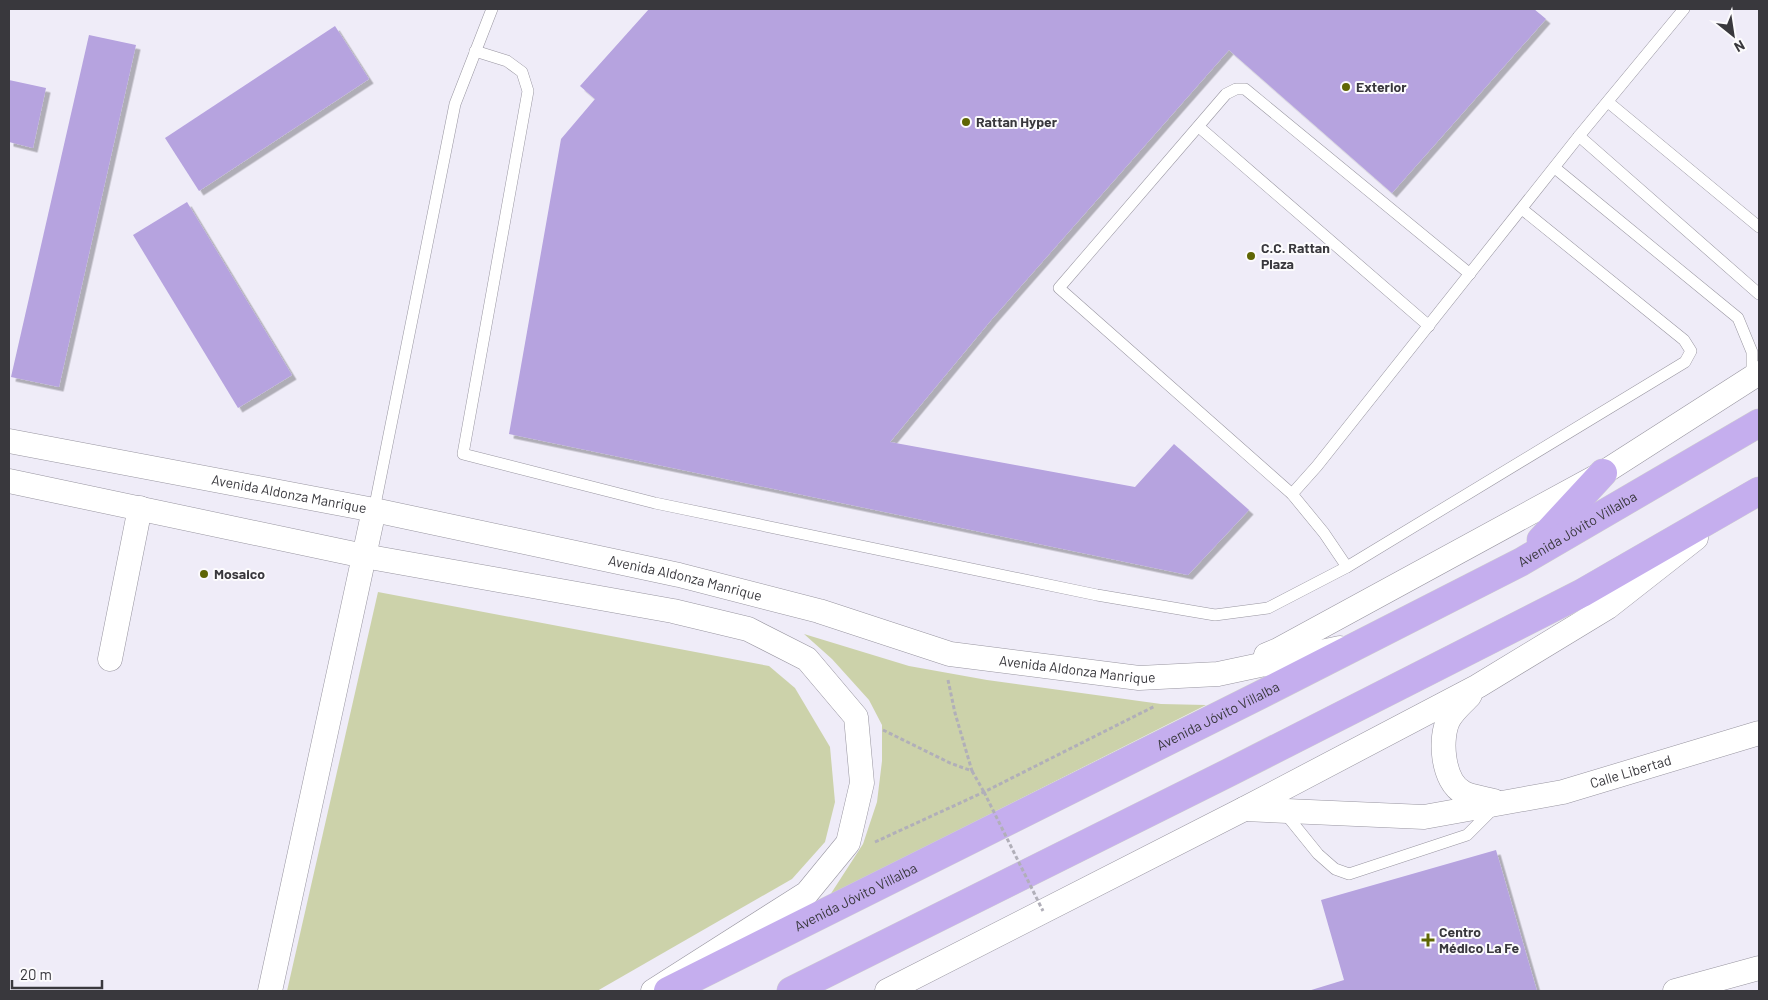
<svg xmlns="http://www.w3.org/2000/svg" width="1768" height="1000" font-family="Barlow,sans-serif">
<defs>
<filter id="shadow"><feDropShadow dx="4.5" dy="4.5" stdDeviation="0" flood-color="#0004"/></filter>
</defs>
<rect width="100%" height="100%" fill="#efecf8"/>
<g fill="#ccd2aa">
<polygon points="378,592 769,666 795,688 830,747 835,802 825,842 792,879 597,991 287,991"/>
<polygon points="804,634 909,666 987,680 1161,704 1206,705 830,895 863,844 877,802 882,761 882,725 869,700 832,659"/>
</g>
<g fill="#b6a3df" filter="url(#shadow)">
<polygon points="649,9 1534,9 1546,19 1392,193 1229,50 992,319 890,442 1135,487 1174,444 1249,510 1188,575 509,434 561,139 595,99 580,86"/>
<polygon points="335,26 369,79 199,191 165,138"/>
<polygon points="89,35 136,45 59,387 11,377"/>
<polygon points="9,80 46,88 33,148 9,142"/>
<polygon points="187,202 292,375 238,408 133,235"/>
<polygon points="1496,850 1537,991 1308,991 1344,980 1321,900"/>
</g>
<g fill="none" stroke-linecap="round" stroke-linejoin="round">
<g stroke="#9895a0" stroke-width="12">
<g id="service">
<polyline points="475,51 507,61 522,72 528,91 463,454 655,503 1097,595 1215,615 1268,608 1347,567 1685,362 1691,351 1684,340 1522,209"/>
<polyline points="1608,102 1759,227"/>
<polyline points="1199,127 1429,326"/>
<polyline points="1579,136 1759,294"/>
<polyline points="1555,168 1738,318 1752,352 1752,378"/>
<polyline points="1292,494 1317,466 1579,136 1684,9"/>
<polyline points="374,510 455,104 492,9"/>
<polyline points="1347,567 1324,533 1292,494 1059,288 1226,94 1236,89 1245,89 1470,274"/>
<polyline points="1284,812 1318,854 1335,869 1349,874 1467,835 1494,808"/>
</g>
</g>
<g stroke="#9895a0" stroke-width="25">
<g id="minor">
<path id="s1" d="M9 441 374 510 679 575 819 611 950 654 1139 678 1218 674 1340 648"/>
<polyline points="9,481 364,556 673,611 748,629 807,659 856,717 862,783 848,843 807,893 653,991"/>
<polyline points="1266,655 1278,650 1603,473 1759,373"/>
<polyline points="110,659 140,508"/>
<path d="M1470 695C1463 703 1454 710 1449 719 1439 737 1442 782 1464 793 1472 797 1484 798 1494 801"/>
<path id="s2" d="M1244 809 1424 817 1563 792 1759 733"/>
<polyline points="270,991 374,510"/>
<polyline points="887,991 1244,809 1478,686 1608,607 1696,538"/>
<polyline points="1675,991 1759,968"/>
</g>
</g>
<g stroke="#cfcfd0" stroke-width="29">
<g id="primary">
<polyline points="1541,540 1603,473"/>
<path id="s3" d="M668 991 1260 695 1521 562 1759 423"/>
<polyline points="791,991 1228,773 1582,593 1759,491"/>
</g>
</g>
<g stroke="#b1afb9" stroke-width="3" stroke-dasharray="4 2.5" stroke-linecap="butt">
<polyline points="883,730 950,763 972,771 955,713 948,680"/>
<polyline points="972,771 984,792"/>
<polyline points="875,842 984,792 1155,706"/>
</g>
<use href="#service" stroke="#fff" stroke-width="11"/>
<use href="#minor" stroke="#fff" stroke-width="24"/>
<use href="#primary" stroke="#c5aeee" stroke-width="28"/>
<polyline stroke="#b1afb9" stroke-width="3" stroke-dasharray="4 2.5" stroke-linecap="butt" points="984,792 1043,911"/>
</g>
<g fill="#5f6604" stroke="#fcfbfd" stroke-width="2">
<circle cx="1346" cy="87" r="5"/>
<circle cx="966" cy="122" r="5"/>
<circle cx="1251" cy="256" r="5"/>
<circle cx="204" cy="574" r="5"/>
<path d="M1425.5 932.5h5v5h5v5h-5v5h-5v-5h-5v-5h5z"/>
</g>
<g text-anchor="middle" stroke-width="4" stroke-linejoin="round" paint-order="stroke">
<g font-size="14" font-weight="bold" fill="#39383d" stroke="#fcfbfd" text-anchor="start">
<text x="1356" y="92">Exterior</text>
<text x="976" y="127">Rattan Hyper</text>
<text x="1261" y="253">C.C. Rattan<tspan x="1261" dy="16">Plaza</tspan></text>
<text x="214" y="579">Mosaico</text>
<text x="1439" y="937">Centro<tspan x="1439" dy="16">Médico La Fe</tspan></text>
</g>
<g font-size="14" fill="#39383d" stroke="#fcfbfd">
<text dy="5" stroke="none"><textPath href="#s1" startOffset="285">Avenida Aldonza Manrique</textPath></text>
<text dy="5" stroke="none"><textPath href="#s3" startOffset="1020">Avenida Jóvito Villalba</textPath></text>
<text dy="5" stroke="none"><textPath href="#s1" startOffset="690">Avenida Aldonza Manrique</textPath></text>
<text dy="5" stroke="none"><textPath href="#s1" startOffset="1094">Avenida Aldonza Manrique</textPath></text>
<text dy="5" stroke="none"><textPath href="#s3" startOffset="615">Avenida Jóvito Villalba</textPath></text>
<text dy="5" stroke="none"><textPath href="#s2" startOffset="392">Calle Libertad</textPath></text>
<text dy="5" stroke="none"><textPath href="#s3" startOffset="210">Avenida Jóvito Villalba</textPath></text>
</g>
</g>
<rect width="1768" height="1000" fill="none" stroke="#39383d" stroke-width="20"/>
<g transform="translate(1733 35) rotate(150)" stroke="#fcfbfd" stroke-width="4" paint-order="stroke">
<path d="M0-4L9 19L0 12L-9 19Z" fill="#39383d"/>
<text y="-8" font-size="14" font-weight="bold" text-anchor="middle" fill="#39383d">N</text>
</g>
<path d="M12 980v8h90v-8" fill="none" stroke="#39383d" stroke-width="2.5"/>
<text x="20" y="980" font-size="15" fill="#39383d" stroke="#fcfbfd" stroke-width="4" paint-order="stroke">20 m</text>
</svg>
